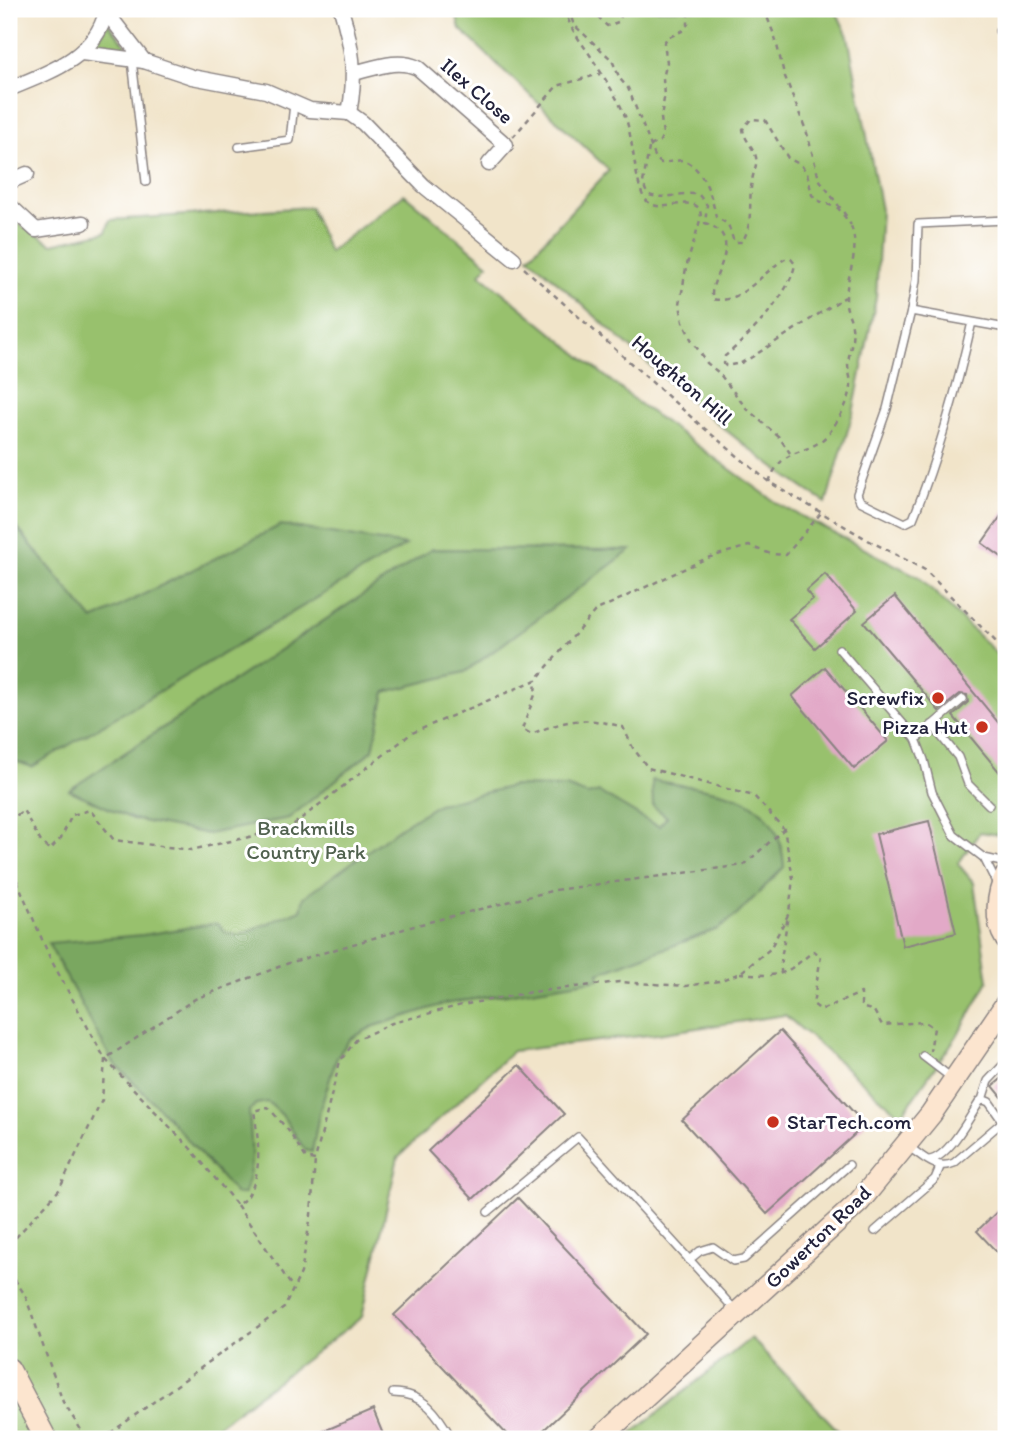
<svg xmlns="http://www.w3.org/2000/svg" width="1015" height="1448" font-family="Itim,sans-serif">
<rect width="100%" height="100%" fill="#fff"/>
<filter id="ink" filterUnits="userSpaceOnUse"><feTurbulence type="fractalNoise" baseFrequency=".0143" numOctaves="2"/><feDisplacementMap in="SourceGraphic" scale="14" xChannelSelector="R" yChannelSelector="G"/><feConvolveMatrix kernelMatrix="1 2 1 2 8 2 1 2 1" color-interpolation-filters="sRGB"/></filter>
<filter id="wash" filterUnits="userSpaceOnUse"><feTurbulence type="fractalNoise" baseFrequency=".00686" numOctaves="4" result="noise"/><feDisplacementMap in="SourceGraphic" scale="28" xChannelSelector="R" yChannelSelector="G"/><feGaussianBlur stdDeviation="1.57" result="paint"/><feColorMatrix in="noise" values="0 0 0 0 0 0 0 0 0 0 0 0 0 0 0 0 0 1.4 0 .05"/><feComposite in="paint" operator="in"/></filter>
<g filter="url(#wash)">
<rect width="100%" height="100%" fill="#f1e4c9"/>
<g fill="#98c16d" stroke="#5d7254" stroke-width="2">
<path d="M455 9H835L848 36 881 210 876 298 853 413 826 503C718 434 625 341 529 257L609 170 460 29Z"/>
<polygon points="108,23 136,57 92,50"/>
<polygon points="404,194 488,264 480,274 638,403 780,505 919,577 1006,663 1006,836 980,832 958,864 974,883 988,981 959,1033 901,1116 785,1015 657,1034 513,1051 398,1157 362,1317 200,1439 9,1439 9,218 52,244 106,232 110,220 310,207 329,252"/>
<polygon points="751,1338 846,1439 625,1439"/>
</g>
<g fill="#7aa760" stroke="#4e644e" stroke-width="2">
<polygon points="9,518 93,620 281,525 406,545 32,767 9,759"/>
<polygon points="432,549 631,550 465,672 385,692 373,750 289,818 208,834 132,819 69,790"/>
<path d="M652 780C712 792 780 787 784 867L737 915 718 929 599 973 600 979 444 1004 372 1027 350 1039 337 1057 319 1113 312 1152 305 1150 282 1115 268 1102 256 1104 249 1111C251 1144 255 1161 244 1194H236L162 1111 112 1061 48 943 143 935 217 923 227 933 239 935 301 910 304 897 401 827 438 804 513 786 566 787 588 795 599 792 648 821 659 826 667 817 653 806Z"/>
</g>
<g id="blocks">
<g fill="#e2a9c7">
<polygon points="1006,509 1006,560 982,543"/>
<polygon points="825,574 857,611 815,648 789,619 813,599 806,591"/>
<polygon points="895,596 1006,732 1006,780 953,716 968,702 967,695 960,694 939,711 864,622"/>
<polygon points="825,667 888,741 854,769 792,696"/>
<polygon points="929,821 956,933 903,946 876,834"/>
<polygon points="780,1031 865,1125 767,1214 682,1120"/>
<polygon points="519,1065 564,1114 473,1199 428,1151"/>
<polygon points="1006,1075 1006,1102 993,1086"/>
<polygon points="518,1198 646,1334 534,1439 511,1439 394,1315"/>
<polygon points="1006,1203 1006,1262 977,1231"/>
<polygon points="373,1410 385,1439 305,1439"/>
</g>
</g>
</g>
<g filter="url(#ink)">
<use href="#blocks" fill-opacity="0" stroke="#8a8382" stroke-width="2"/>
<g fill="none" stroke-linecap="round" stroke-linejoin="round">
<g stroke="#8a8382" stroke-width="10">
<g id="lane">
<polyline points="999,31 1006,21"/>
<polyline points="132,60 146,182"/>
<polyline points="239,147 290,140 294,104"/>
<polyline points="911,311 916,280 918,224 1006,220"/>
<path d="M972 322C957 389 939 454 913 519L905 523 860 501 857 494 887 409 911 311 1006 328"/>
<polyline points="839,649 916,739 924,760 932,792 954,835 984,858 1006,863"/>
<polyline points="932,725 958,757 968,784 989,805"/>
<polyline points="916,739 963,699"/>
<polyline points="984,858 998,886"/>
<polyline points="923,1056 953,1079"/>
<polyline points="982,1100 988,1081 1006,1062"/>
<path d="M909 1147C924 1157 936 1171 954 1163L1001 1123V1119L989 1102 984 1100 980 1101C970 1117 948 1158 929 1160"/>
<polyline points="488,1212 578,1137 735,1310"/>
<polyline points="875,1231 935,1179 940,1167"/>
<polyline points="689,1260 700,1251 713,1247 733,1261 744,1259 849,1165"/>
<path d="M393 1393C424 1393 438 1414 452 1439"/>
</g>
</g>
<g stroke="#8a8382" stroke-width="17">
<g id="street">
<polyline points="104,9 144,61 192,77 266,91 310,110 349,113"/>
<path d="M341 9C352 46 357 74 349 113"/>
<polyline points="82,53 144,61"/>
<path d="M354 73C375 68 398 58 418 68L506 145 489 164"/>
<path d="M9 89C47 73 95 58 106 12"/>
<polyline points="349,113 363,123 424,186 514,259"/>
<polyline points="9,182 27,174"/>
<polyline points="9,205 36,230 83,223"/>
</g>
</g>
<g stroke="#8a8382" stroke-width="24">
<g id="secondary">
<path d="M1006 876C997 895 994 920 1006 939"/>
<polyline points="9,1369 46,1439"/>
<polyline points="599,1439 859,1202 931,1114 1006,1004"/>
</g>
</g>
<g stroke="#8a8382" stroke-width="2.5" stroke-dasharray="5 5" stroke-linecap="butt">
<path d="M565 9C569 28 579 39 590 55 601 73 617 96 625 116 633 136 635 186 645 199 660 217 686 194 700 209L701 217 686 268 680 304 683 322 691 339 707 363 719 373 746 408 779 437 790 453"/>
<path d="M573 9 571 17 574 25 612 60 620 79 628 88 656 159 661 163 682 160C704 167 712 197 716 217L728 224 734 242H742C754 223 748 202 752 181 753 172 759 163 755 154 751 144 744 139 743 129L751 119 765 120 788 158 801 165 807 173 812 195 819 201 838 208 851 225"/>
<polyline points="591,9 607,26 618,22 621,16 619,9"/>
<polyline points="764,9 775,37 784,74 807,133 819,179 847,217"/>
<polyline points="513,137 557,86 600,74"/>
<polyline points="650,146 660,141 663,134 661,118 664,99 663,78 667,62 664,43 667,38 682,31 688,24 688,9"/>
<path d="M649 148 643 183 647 194C664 202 682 190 699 195L707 205 705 223C750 238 705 281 713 299 741 306 764 270 785 259H791L795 264C791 293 748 338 725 356L724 364 726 366 741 363 752 357 845 297"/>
<polyline points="524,268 699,424 769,482 868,540 925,570 1006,652"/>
<path d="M769 482C784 441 811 460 832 429 839 418 851 399 851 385 851 378 848 371 848 364 849 351 854 339 852 326 851 317 845 309 846 300 846 274 861 253 851 226"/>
<polyline points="9,822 23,810 41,842 50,850 61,838 72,815 90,810 114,840 191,850 289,828 412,733 536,680 595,611 707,558 749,546 771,554 786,555 821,513"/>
<path d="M9 862 50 958 105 1059 191 1149 237 1205C241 1202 247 1198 249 1194 263 1170 258 1137 254 1111L268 1107 288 1130 306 1158 315 1160 340 1061 356 1040 392 1023 462 1005 532 992 619 982 686 986 719 981 740 973 770 949 789 913 793 878 784 829 754 796 648 768 633 748 623 727C583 716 569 719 531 734L522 729 535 695 536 680"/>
<path d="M740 973C783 977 781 977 814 951L821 956 813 1004 821 1010 861 993V1007L874 1011 882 1025 925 1022 934 1028 930 1051"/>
<polyline points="781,974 781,960 788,915"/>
<polyline points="237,1205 293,1288"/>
<polyline points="9,1245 59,1190 102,1100 105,1059 195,999 289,963 421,924 555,890 744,865 784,829"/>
<polyline points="9,1271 25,1295 63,1402 87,1439"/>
<polyline points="102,1439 284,1308 301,1273 311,1215 315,1160"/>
</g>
<use href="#lane" stroke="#fff" stroke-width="7"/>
<use href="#street" stroke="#fff" stroke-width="14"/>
<use href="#secondary" stroke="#fce5cf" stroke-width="21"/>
</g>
</g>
<g fill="#c8321e" stroke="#fff" stroke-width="2.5">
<circle cx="938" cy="698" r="7"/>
<circle cx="982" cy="727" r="7"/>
<circle cx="773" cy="1122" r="7"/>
</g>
<g text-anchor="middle" stroke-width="6" stroke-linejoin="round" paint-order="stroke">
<g font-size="21" fill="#22223b" stroke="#fff">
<text transform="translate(477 91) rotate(41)" y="7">Ilex Close</text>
<text transform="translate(682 380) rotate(41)" y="7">Houghton Hill</text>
<text transform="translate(818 1237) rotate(-44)" y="7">Gowerton Road</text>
</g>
<g font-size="21" fill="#22223b" stroke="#fff" text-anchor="end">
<text x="924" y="705">Screwfix</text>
<text x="968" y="734">Pizza Hut</text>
<text x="787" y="1129" text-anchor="start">StarTech.com</text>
</g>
<g font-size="21" fill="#51624f" stroke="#fff">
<text x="306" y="835">Brackmills<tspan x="306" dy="24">Country Park</tspan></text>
</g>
</g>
<rect width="1015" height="1448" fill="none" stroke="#fff" stroke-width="35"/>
</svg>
